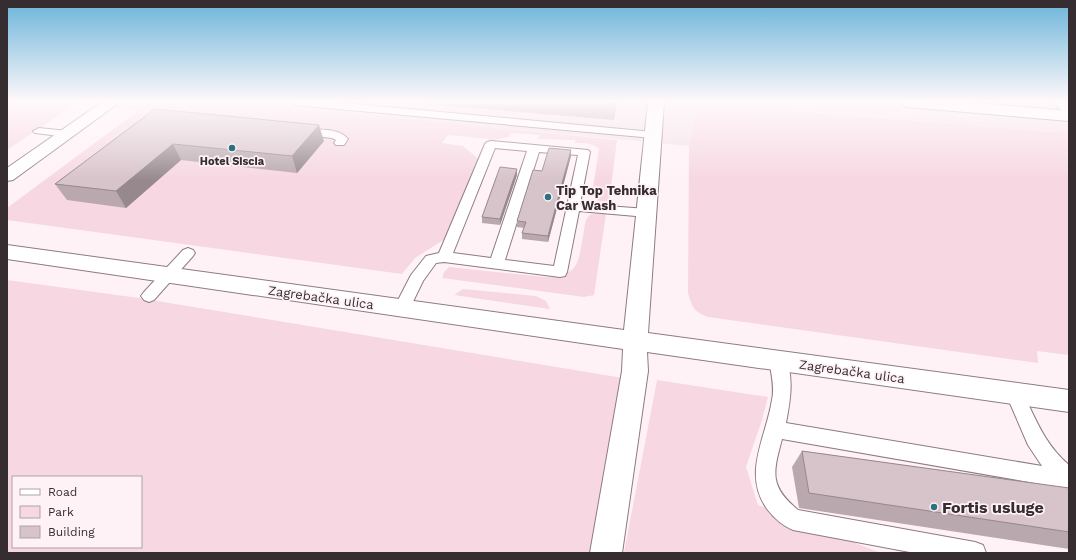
<svg xmlns="http://www.w3.org/2000/svg" width="1076" height="560" font-family="'Work Sans',sans-serif">
<rect width="100%" height="100%" fill="#fff2f6"/>
<g fill="#f3e1e7">
<polygon points="123,102 174,102 160,112 115,108"/>
<polygon points="226,102 1069,102 1069,133 732,105 697,107 689,146"/>
</g>
<g fill="#f6d7e2" fill-rule="evenodd">
<polygon points="7,102 79,102 7,150"/>
<path d="M150 102H238L617 140 609 202 599 201 592 194 599 149C592 143 585 143 575 143V140L538 139 540 135 511 133 509 137 499 139 490 142 489 139 448 135 442 143 463 146 481 161 445 239 415 258 402 274 7 220V208Z"/>
<path d="M710 104 1069 133V355L1037 351 1038 363 708 317C694 312 692 307 688 293L689 146 697 107Z"/>
<path d="M591 214H606L594 295 584 297 442 278 444 272 449 267 544 277C581 277 578 261 584 231 585 224 585 219 591 214Z"/>
<path d="M7 280 139 298 623 378 596 553H7ZM13 477H141V547H13Z"/>
<polygon points="463,289 536,296 546,301 550,309 454,295"/>
<polygon points="657,380 768,397 762,420 746,467 758,505 881,553 624,553"/>
</g>
<g fill="none" stroke-linecap="round" stroke-linejoin="round">
<g stroke="#8e7b82" stroke-width="2">
<g id="lane">
<polygon points="290,102 334,102 653,132 659,135 653,138 295,105"/>
<polygon points="1054,102 1065,102 1069,107 1069,116 1065,115"/>
<polygon points="39,128 68,131 74,134 68,137 35,133 33,131"/>
<path d="M302 129C315 130 339 127 348 139L344 145H336L334 143 336 140 332 138 298 134 296 132 298 130Z"/>
<path d="M491 141 588 150 590 152 580 204 647 209 652 210 654 213 652 216 647 217 579 211 567 272 565 276 560 277 444 262 436 263 423 281 408 312 402 314 396 312 394 308 411 275 426 256 439 253 485 144 487 142ZM495 148 527 151 491 258 453 253ZM539 152 578 155 554 266 505 260Z"/>
<polygon points="188,248 193,250 195,253 193,256 154,300 149,302 144,300 141,296 144,292 183,250"/>
<path d="M778 353 784 355C795 375 790 402 786 423L1042 466 1028 445 1006 394 1009 389 1015 387 1021 389C1035 417 1044 444 1069 465V489L782 439C773 473 769 486 798 510L975 542 983 545 986 553H915L793 530C783 526 774 518 767 509 742 473 766 438 772 400 775 387 771 373 769 360L772 355Z"/>
</g>
</g>
<g stroke="#8e7b82" stroke-width="2">
<g id="street">
<polygon points="102,102 120,102 13,180 7,181 7,168"/>
<polygon points="648,102 664,102 648,333 1069,390 1069,412 647,352 648,371 622,553 590,553 622,371 623,349 7,259 7,245 624,330"/>
<polygon points="900,102 966,102 1069,111 1069,121 907,107 902,105"/>
</g>
</g>
<use href="#lane" fill="#fff" fill-rule="evenodd"/>
<use href="#street" fill="#fff" fill-rule="evenodd"/>
</g>
<g fill="#b9a8ae">
<polygon points="427,102 617,102 614,120 427,104"/>
<polygon points="155,109 324,141 297,173 181,160 126,208 67,200 55,184"/>
<polygon points="571,150 571,156 548,242 522,239 522,233 524,228 517,227 517,221 542,171"/>
<polygon points="517,175 500,225 482,223 482,217"/>
<polygon points="802,451 1069,488 1069,549 799,508 792,467"/>
</g>
<g fill="#96888d">
<polygon points="616,102 617,102 614,120"/>
<polygon points="319,125 324,141 297,173 292,156"/>
<polygon points="173,144 181,160 126,208 116,191"/>
<polygon points="571,150 571,156 548,242 548,236"/>
<polygon points="517,169 517,175 500,225 500,219"/>
</g>
<g fill="#d7c3ca" stroke="#96888d">
<polygon points="593,102 616,102 616,104"/>
<polygon points="155,109 319,125 292,156 173,144 116,191 55,184"/>
<polygon points="549,148 571,150 548,236 522,233 526,222 517,221 533,170 542,171"/>
<polygon points="500,167 517,169 500,219 482,217"/>
<polygon points="802,451 1069,488 1069,532 809,493"/>
</g>
<linearGradient id="sky" x2="0" y2="1"><stop stop-color="#6ab4da"/><stop offset="0.56" stop-color="#fff9fb"/><stop offset="1" stop-color="#fff9fb" stop-opacity="0"/></linearGradient>
<rect width="1076" height="181" fill="url(#sky)"/>
<g fill="#2a727d" stroke="#fff2f6" stroke-width="1.5">
<circle cx="232" cy="148" r="4"/>
<circle cx="548" cy="197" r="4"/>
<circle cx="934" cy="507" r="4"/>
</g>
<g text-anchor="middle" stroke-width="3.5" stroke-linejoin="round" paint-order="stroke">
<g font-size="11" font-weight="bold" fill="#352d30" stroke="#fff2f6">
<text x="232" y="165">Hotel Siscia</text>
</g>
<g font-size="13" font-weight="bold" fill="#352d30" stroke="#fff2f6" text-anchor="start">
<text x="556" y="195">Tip Top Tehnika<tspan x="556" dy="15">Car Wash</tspan></text>
</g>
<g font-size="13" fill="#352d30" stroke="#fff2f6">
<text transform="translate(321 297) rotate(8)" y="5">Zagrebačka ulica</text>
<text transform="translate(852 371) rotate(8)" y="5">Zagrebačka ulica</text>
</g>
<g font-size="16" font-weight="bold" fill="#352d30" stroke="#fff2f6" text-anchor="start">
<text x="942" y="513">Fortis usluge</text>
</g>
</g>
<rect width="1076" height="560" fill="none" stroke="#352d30" stroke-width="16"/>
<rect x="12" y="476" width="130" height="72" fill="#fff2f6" stroke="#aea3a7"/>
<rect x="20" y="489" width="20" height="6" fill="#ffffff" stroke="#aea3a7"/>
<text x="48" y="496" font-size="12" fill="#352d30">Road</text>
<rect x="20" y="506" width="20" height="12" fill="#f6d7e2" stroke="#aea3a7"/>
<text x="48" y="516" font-size="12" fill="#352d30">Park</text>
<rect x="20" y="526" width="20" height="12" fill="#d7c3ca" stroke="#aea3a7"/>
<text x="48" y="536" font-size="12" fill="#352d30">Building</text>
</svg>
